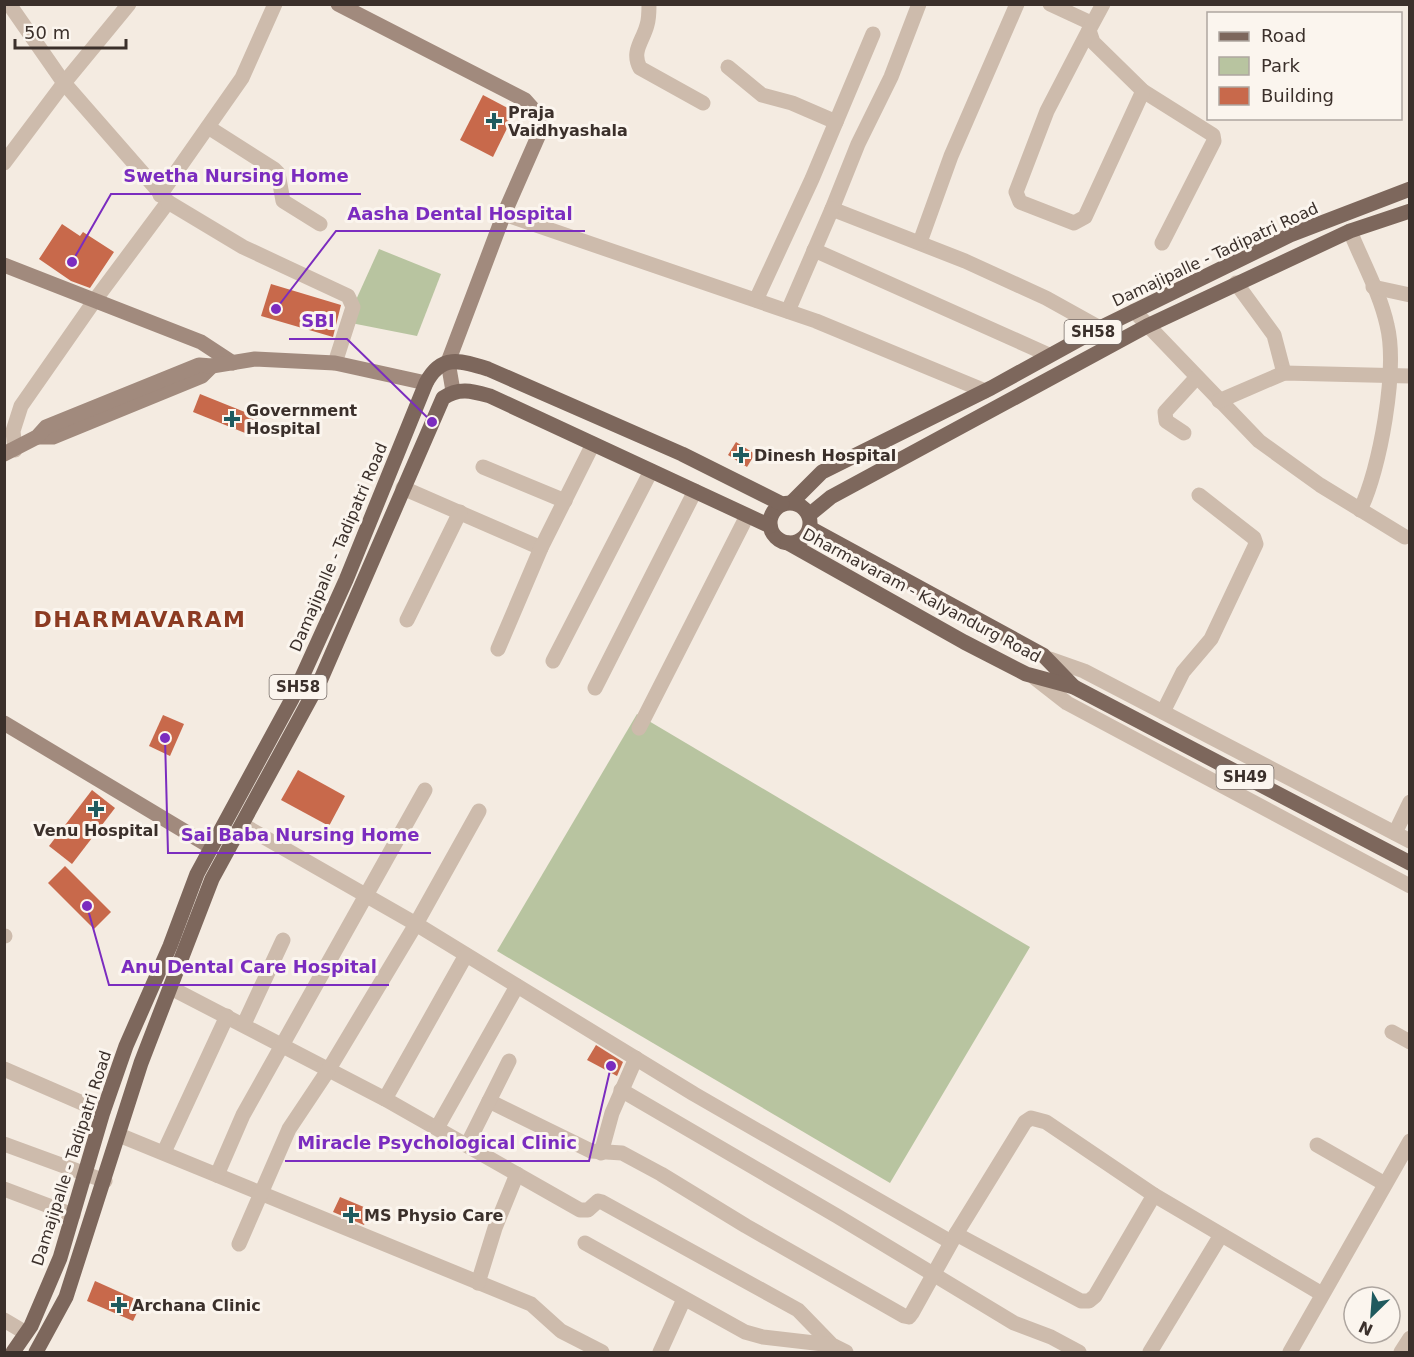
<svg xmlns="http://www.w3.org/2000/svg" width="1414" height="1357" font-family="'DejaVu Sans',sans-serif">
<rect width="100%" height="100%" fill="#f4ebe1"/>
<g fill="#b8c4a0">
<polygon points="379,249 441,274 417,336 346,322"/>
<polygon points="637,714 1030,947 890,1183 497,951"/>
</g>
<g fill="#c8694b">
<polygon points="483,95 515,112 493,157 460,140"/>
<polygon points="62,224 80,236 83,232 114,252 90,288 71,281 39,259"/>
<polygon points="271,284 341,305 333,337 261,316"/>
<polygon points="200,394 257,417 250,435 193,412"/>
<polygon points="736,442 755,454 747,467 728,455"/>
<polygon points="163,715 184,724 170,756 149,746"/>
<polygon points="298,770 345,796 329,826 281,800"/>
<polygon points="92,790 115,808 72,864 49,846"/>
<polygon points="65,866 111,912 94,929 48,883"/>
<polygon points="596,1045 623,1062 617,1076 587,1060"/>
<polygon points="340,1197 371,1210 364,1225 333,1212"/>
<polygon points="95,1281 142,1302 133,1321 87,1301"/>
</g>
<g fill="none" stroke-linecap="round" stroke-linejoin="round">
<g stroke="#cdbbac" stroke-width="15">
<polyline points="9,4 64,83 168,202 95,300 21,406 13,431 15,450"/>
<path d="M649 4C649 11 649 19 647 25 643 41 631 51 640 68L703 103"/>
<polyline points="919,4 891,77 858,144 832,209 965,261 1046,298 1100,328"/>
<polyline points="1050,4 1091,23"/>
<polyline points="1103,4 1089,30 1093,42 1143,91 1213,135 1214,141 1162,243"/>
<polyline points="1089,30 1047,111 1016,192 1020,202 1074,223 1085,217 1143,91"/>
<polyline points="728,67 762,95 792,103 836,122"/>
<polyline points="208,127 274,169 278,173 283,201 320,224"/>
<polyline points="4,163 64,83 129,4"/>
<polyline points="160,195 242,78 275,4"/>
<polyline points="168,202 243,247 348,296 353,307 335,363"/>
<polyline points="504,214 816,321 985,391"/>
<path d="M1350 231C1362 261 1380 293 1387 325 1398 369 1380 470 1360 510"/>
<polyline points="920,242 951,156 1017,4"/>
<polyline points="814,250 1049,355"/>
<polyline points="1236,283 1274,335 1284,373"/>
<polyline points="1373,287 1410,295"/>
<polyline points="756,300 812,179 873,34"/>
<polyline points="788,311 832,209"/>
<polyline points="1134,311 1259,441 1320,485 1405,537"/>
<polyline points="1219,401 1284,373 1410,376"/>
<polyline points="1184,433 1166,421 1165,412 1197,377"/>
<polyline points="483,467 565,501"/>
<polyline points="403,488 541,548"/>
<polyline points="407,620 460,512"/>
<polyline points="498,649 541,548 593,444"/>
<polyline points="1050,659 1084,671 1410,841"/>
<polyline points="553,661 651,471"/>
<polyline points="1035,678 1067,703 1410,886"/>
<polyline points="595,688 695,491"/>
<polyline points="1163,712 1183,672 1211,639 1256,544 1254,538 1199,495"/>
<polyline points="639,728 747,516"/>
<polyline points="243,825 416,924 694,1094 951,1242"/>
<polyline points="1395,833 1410,802"/>
<polyline points="4,936 5,936"/>
<polyline points="171,988 385,1099 580,1210 588,1210 598,1201 602,1202 798,1310 832,1345 846,1352"/>
<polyline points="244,1024 283,940"/>
<polyline points="1392,1032 1410,1042"/>
<polyline points="4,1069 103,1112"/>
<polyline points="621,1090 837,1216 1014,1323 1051,1337 1079,1352"/>
<polyline points="385,1099 466,955"/>
<polyline points="489,1101 591,1151 622,1153 661,1174 746,1226 904,1316 909,1317 912,1313 956,1234 1025,1122 1031,1118 1046,1122 1154,1195 1322,1294"/>
<polyline points="437,1128 517,986"/>
<polyline points="119,1135 531,1304 561,1331 602,1352"/>
<polyline points="4,1144 105,1181"/>
<polyline points="467,1145 509,1061"/>
<polyline points="1317,1145 1385,1184"/>
<polyline points="164,1152 227,1016"/>
<polyline points="601,1153 612,1113 636,1058"/>
<polyline points="217,1175 243,1115 425,790"/>
<polyline points="4,1189 73,1215"/>
<polyline points="956,1234 1081,1301 1089,1301 1095,1296 1154,1195"/>
<polyline points="585,1243 745,1332 763,1337 832,1345"/>
<polyline points="239,1244 289,1129 329,1069 416,924 479,811"/>
<polyline points="478,1283 495,1228 517,1174"/>
<polyline points="4,1320 26,1333"/>
<polyline points="660,1352 684,1299"/>
<polyline points="1150,1352 1221,1235"/>
<polyline points="1290,1352 1410,1141"/>
<polyline points="1401,1352 1410,1338"/>
</g>
<g stroke="#a18a7d" stroke-width="15">
<polyline points="338,4 525,100 541,118 540,132 504,214 448,362 453,391"/>
<polyline points="4,265 201,342 233,363"/>
<polyline points="37,437 53,437 202,376 212,366"/>
<polyline points="4,454 37,437 46,427 199,365 212,366 255,359 335,363 426,383"/>
<polyline points="4,723 211,847"/>
</g>
<g stroke="#7d675c" stroke-width="15">
<polyline points="792,502 822,472 991,388 1100,328 1290,235 1410,189"/>
<circle cx="790" cy="523" r="20"/>
<polyline points="809,515 831,497 1147,326 1350,231 1410,211"/>
<polyline points="810,528 1043,655 1074,687"/>
<polyline points="788,543 964,642 1026,674 1074,687 1410,863"/>
<path d="M13 1352 31 1326 60 1258 103 1112 126 1046 170 946 197 874 292 699 346 580 426 383C441 354 460 360 488 369L682 454 782 504"/>
<path d="M36 1352 66 1297 141 1063 212 879 321 679 443 398C459 387 472 391 490 396L770 526"/>
</g>
</g>
<g fill="#1f5a5e" stroke="#fbf5ee" stroke-width="2">
<path d="M491 112h6v6h6v6h-6v6h-6v-6h-6v-6h6z"/>
<path d="M229 410h6v6h6v6h-6v6h-6v-6h-6v-6h6z"/>
<path d="M738 446h6v6h6v6h-6v6h-6v-6h-6v-6h6z"/>
<path d="M93 800h6v6h6v6h-6v6h-6v-6h-6v-6h6z"/>
<path d="M348 1206h6v6h6v6h-6v6h-6v-6h-6v-6h6z"/>
<path d="M116 1296h6v6h6v6h-6v6h-6v-6h-6v-6h6z"/>
</g>
<g text-anchor="middle" stroke-width="6" stroke-linejoin="round" paint-order="stroke">
<g fill="#fbf5ee" stroke="#756b66" stroke-width="1.5">
<rect x="1064.5" y="320" width="57" height="24" rx="4.5"/>
<rect x="269.5" y="675" width="57" height="24" rx="4.5"/>
<rect x="1216.5" y="765" width="57" height="24" rx="4.5"/>
</g>
<g font-size="15" font-weight="bold" fill="#3b302b">
<text x="1093" y="337">SH58</text>
<text x="298" y="692">SH58</text>
<text x="1245" y="782">SH49</text>
</g>
<g font-size="16" font-weight="bold" fill="#3b302b" stroke="#fbf5ee" text-anchor="start">
<text x="508" y="118">Praja<tspan x="508" dy="18">Vaidhyashala</tspan></text>
<text x="246" y="416">Government<tspan x="246" dy="18">Hospital</tspan></text>
<text x="754" y="461">Dinesh Hospital</text>
<text x="96" y="836" text-anchor="middle">Venu Hospital</text>
<text x="364" y="1221">MS Physio Care</text>
<text x="132" y="1311">Archana Clinic</text>
</g>
<g font-size="16" fill="#3b302b" stroke="#fbf5ee">
<text transform="translate(1215 254) rotate(-25)" y="6">Damajipalle - Tadipatri Road</text>
<text transform="translate(338 547) rotate(-67)" y="6">Damajipalle - Tadipatri Road</text>
<text transform="translate(922 595) rotate(28)" y="6">Dharmavaram - Kalyandurg Road</text>
<text transform="translate(71 1158) rotate(-72)" y="6">Damajipalle - Tadipatri Road</text>
</g>
<g font-size="22" font-weight="bold" letter-spacing="1.5" fill="#8c3b22" stroke="#fbf5ee">
<text x="140" y="627">DHARMAVARAM</text>
</g>
</g>
<path fill="none" stroke="#7b2cbf" stroke-width="2" d="M72 262L111 194H361M276 309L336 231H585M432 422L347 339H289M165 738L168 853H431M87 906L109 985H389M611 1066L589 1161H285"/>
<g fill="#7b2cbf" stroke="#fbf5ee" stroke-width="2">
<circle cx="72" cy="262" r="6"/>
<circle cx="276" cy="309" r="6"/>
<circle cx="432" cy="422" r="6"/>
<circle cx="165" cy="738" r="6"/>
<circle cx="87" cy="906" r="6"/>
<circle cx="611" cy="1066" r="6"/>
</g>
<g font-size="18" text-anchor="middle" font-weight="bold" fill="#7b2cbf" stroke="#fbf5ee" stroke-width="6" stroke-linejoin="round" paint-order="stroke">
<text x="236" y="182">Swetha Nursing Home</text>
<text x="460" y="220">Aasha Dental Hospital</text>
<text x="318" y="327">SBI</text>
<text x="300" y="841">Sai Baba Nursing Home</text>
<text x="249" y="973">Anu Dental Care Hospital</text>
<text x="437" y="1149">Miracle Psychological Clinic</text>
</g>
<rect width="1414" height="1357" fill="none" stroke="#3b302b" stroke-width="12"/>
<rect x="1207" y="12" width="195" height="108" fill="#fbf5ee" stroke="#aea6a0" stroke-width="1.5"/>
<rect x="1219" y="32" width="30" height="9" fill="#7d675c" stroke="#aea6a0" stroke-width="1.5"/>
<text x="1261" y="42" font-size="18" fill="#3b302b">Road</text>
<rect x="1219" y="57" width="30" height="18" fill="#b8c4a0" stroke="#aea6a0" stroke-width="1.5"/>
<text x="1261" y="72" font-size="18" fill="#3b302b">Park</text>
<rect x="1219" y="87" width="30" height="18" fill="#c8694b" stroke="#aea6a0" stroke-width="1.5"/>
<text x="1261" y="102" font-size="18" fill="#3b302b">Building</text>
<g transform="translate(1372 1315) rotate(205)"><circle r="28" fill="#fbf5ee" stroke="#aea6a0" stroke-width="1.5"/>
<path d="M0-4.5L10 22L0 15L-10 22Z" fill="#1f5a5e"/>
<text y="-9" font-size="16" font-weight="bold" text-anchor="middle" fill="#3b302b">N</text>
</g>
<path d="M15 39v9h111v-9" fill="none" stroke="#3b302b" stroke-width="3"/>
<text x="24" y="39" font-size="18" fill="#3b302b" stroke="#fbf5ee" stroke-width="4.5" paint-order="stroke">50 m</text>
</svg>
